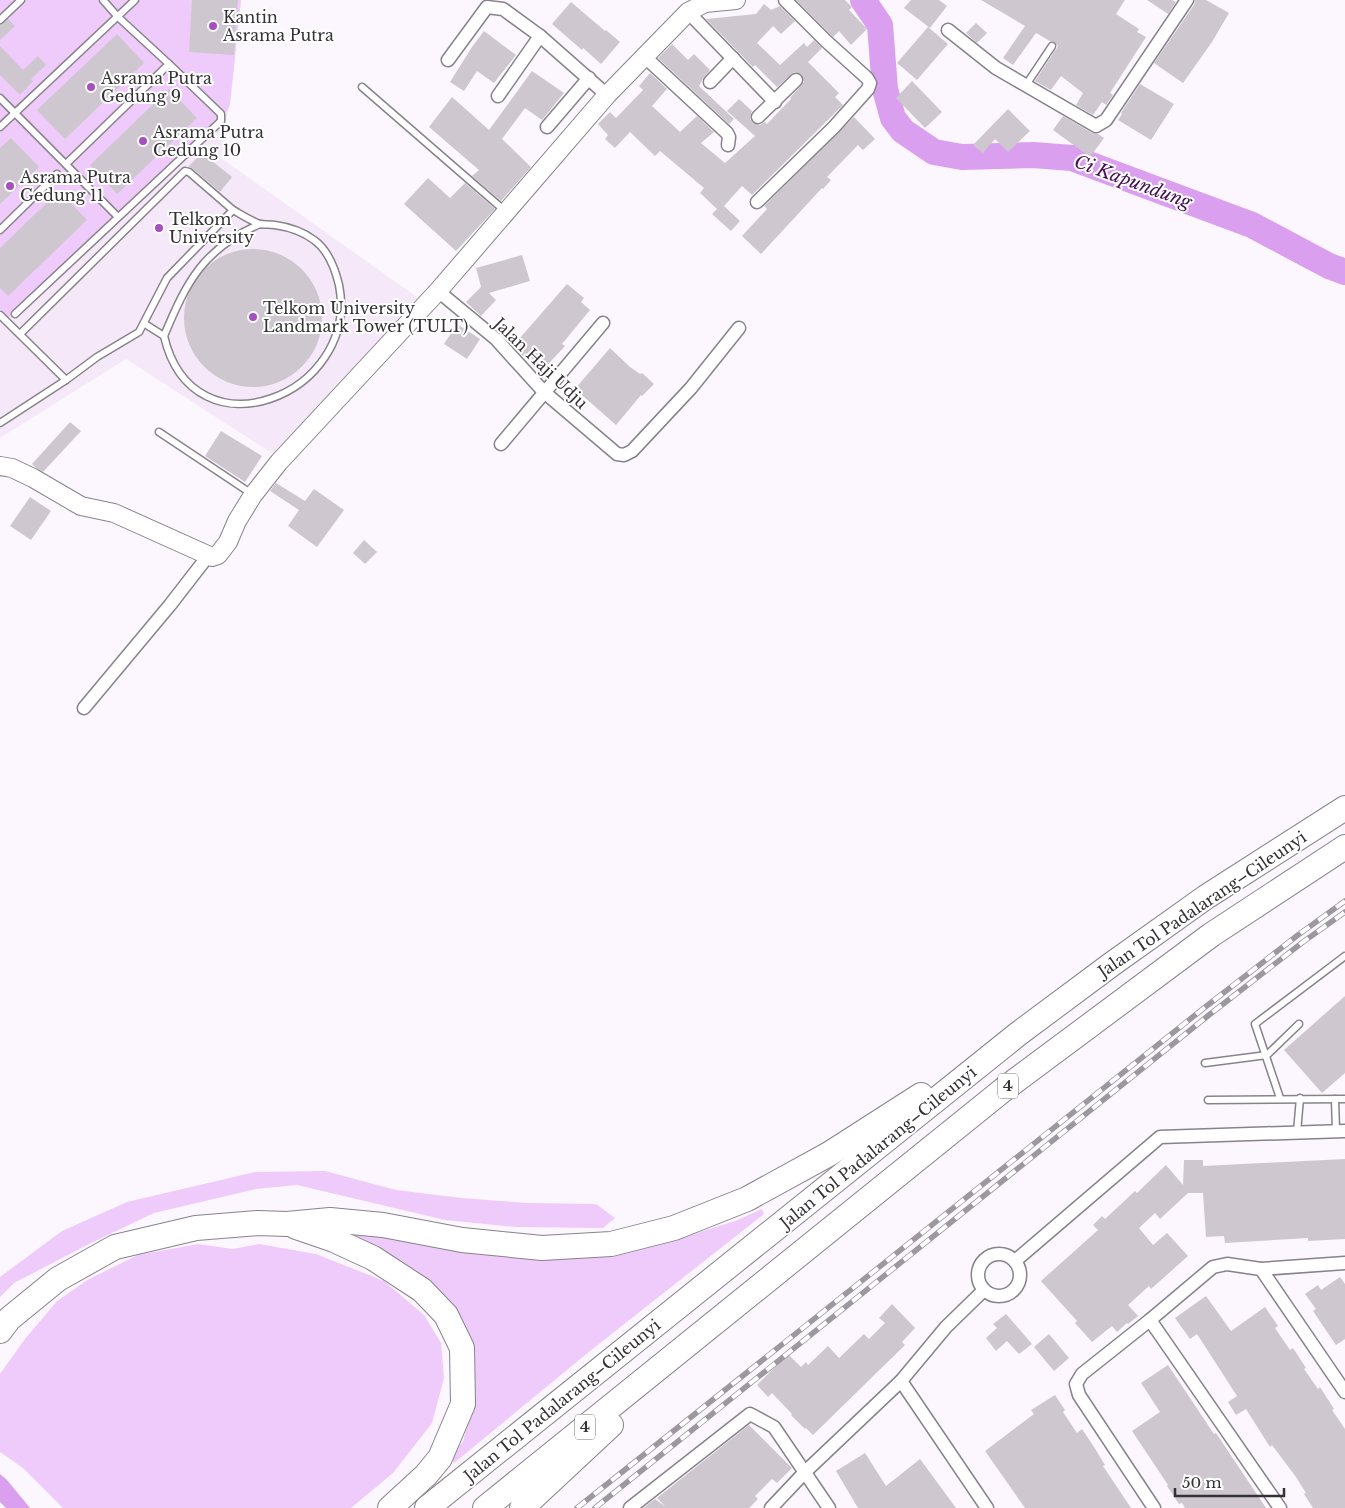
<svg xmlns="http://www.w3.org/2000/svg" width="1345" height="1508" font-family="'Libre Baskerville',serif">
<rect width="100%" height="100%" fill="#fcf6fe"/>
<polygon fill="#f5e9f9" points="0,0 241,0 230,104 228,110 221,158 417,297 345,381 273,454 126,359 0,438"/>
<g fill="#efcbfb">
<polygon points="0,0 241,0 230,104 228,110 122,208 8,318 0,309"/>
<polygon points="325,1171 396,1190 462,1198 527,1203 596,1204 615,1218 603,1228 516,1227 445,1220 297,1185 256,1189 154,1213 91,1243 14,1283 0,1297 0,1277 62,1231 127,1202 255,1172"/>
<polygon points="762,1209 764,1214 590,1351 454,1463 450,1455 463,1442 471,1406 447,1303 317,1227 422,1240 671,1241 735,1221"/>
<polygon points="198,1244 233,1249 259,1244 316,1254 384,1281 424,1315 441,1343 444,1378 432,1423 393,1473 351,1508 63,1508 23,1468 0,1452 0,1374 25,1339 57,1301 89,1279 138,1255"/>
</g>
<polygon fill="#da9fee" points="0,1474 7,1480 30,1508 6,1508 0,1502"/>
<g fill="none" stroke-linecap="round" stroke-linejoin="round">
<polyline stroke="#da9fee" stroke-width="26" points="863,0 880,25 885,89 893,118 903,131 934,152 962,157 1033,155 1072,158 1252,225 1329,266 1345,272"/>
</g>
<g fill="#cec7d0">
<polygon points="192,0 238,0 234,55 189,52"/>
<polygon points="796,0 845,0 852,7 849,10 867,29 851,45 839,31 833,37"/>
<polygon points="911,0 939,0 947,6 930,28 904,8"/>
<polygon points="981,0 1125,0 1116,14 1139,29 1137,32 1146,37 1110,93 1113,95 1106,105 1102,102 1093,115 1076,105 1083,93 1061,76 1051,90 1035,81 1058,46 1054,42 1050,41 1036,33 1013,65 1003,58 1025,26"/>
<polygon points="1147,0 1172,0 1176,2 1168,14"/>
<polygon points="1195,0 1206,0 1229,13 1212,42 1183,83 1154,63 1194,5"/>
<polygon points="571,2 605,31 606,30 620,42 601,64 583,48 582,50 552,24"/>
<polygon points="764,4 771,10 780,6 795,21 781,34 773,26 757,43 780,65 804,43 807,47 814,40 822,48 808,62 839,93 835,97 843,105 752,195 742,186 724,206 740,221 731,231 712,214 717,209 700,193 704,188 660,151 655,156 630,132 615,148 605,139 608,135 598,124 610,112 616,118 643,90 639,86 650,73 667,89 652,106 680,132 697,116 714,132 701,143 725,163 755,136 727,111 739,99 752,111 750,119 753,123 760,125 765,122 767,124 791,99 790,98 804,82 801,74 794,72 777,87 755,65 753,67 706,19 756,14"/>
<polygon points="8,19 15,26 0,40 0,25"/>
<polygon points="976,23 987,33 977,43 966,33"/>
<polygon points="928,27 948,44 917,80 897,63"/>
<polygon points="484,31 516,55 494,83 477,71 464,91 450,82 472,47"/>
<polygon points="117,34 144,63 65,139 37,110"/>
<polygon points="672,44 688,60 694,54 710,70 704,77 699,86 734,119 729,124 658,58"/>
<polygon points="0,46 23,70 38,56 46,65 31,79 33,81 20,95 0,75"/>
<polygon points="532,71 564,93 542,120 525,108 502,139 531,167 501,201 472,176 479,170 429,127 452,97 489,130"/>
<polygon points="912,81 942,112 925,128 896,98"/>
<polygon points="1140,84 1174,104 1151,140 1118,120 1122,114 1121,113"/>
<polygon points="169,89 197,118 117,194 90,165"/>
<polygon points="1008,109 1030,131 1008,152 995,139 983,153 973,145"/>
<polygon points="1063,116 1092,133 1098,134 1104,138 1090,157 1053,130"/>
<polygon points="854,117 875,139 863,150 858,145 827,177 831,180 823,189 822,188 761,254 742,236 767,209 764,206"/>
<polygon points="11,138 39,167 0,204 0,148"/>
<polygon points="202,153 232,177 220,192 192,168 188,167"/>
<polygon points="428,178 450,198 465,183 495,209 456,251 404,204"/>
<polygon points="59,191 87,220 8,296 0,288 0,248"/>
<circle cx="253" cy="318" r="69"/>
<polygon points="522,255 530,281 489,293 496,300 481,316 466,302 481,287 476,268"/>
<polygon points="567,284 584,298 581,302 590,310 562,344 565,346 540,373 513,346"/>
<polygon points="457,324 480,339 467,359 444,344"/>
<polygon points="610,348 630,367 640,374 642,373 654,384 642,396 641,395 616,425 575,389"/>
<polygon points="70,422 81,431 43,472 36,468 32,464"/>
<polygon points="221,431 262,456 245,482 205,456"/>
<polygon points="276,483 305,501 314,489 344,510 317,547 288,526 299,510 270,491"/>
<polygon points="30,497 51,511 31,540 10,526"/>
<polygon points="364,540 377,552 365,564 353,553"/>
<polygon points="1345,996 1345,1073 1322,1093 1284,1050"/>
<polygon points="1345,1159 1345,1239 1308,1241 1308,1238 1225,1243 1224,1236 1206,1237 1203,1193 1188,1193 1160,1219 1155,1213 1139,1228 1153,1245 1167,1233 1188,1256 1151,1289 1149,1286 1128,1305 1138,1316 1128,1324 1127,1323 1117,1332 1112,1326 1092,1342 1075,1323 1077,1321 1041,1281 1098,1230 1093,1225 1102,1216 1105,1219 1135,1191 1137,1193 1166,1165 1183,1185 1184,1160 1203,1160 1203,1166"/>
<polygon points="1340,1277 1345,1284 1345,1339 1336,1345 1313,1311 1316,1309 1305,1294 1318,1285 1321,1290"/>
<polygon points="1206,1296 1231,1331 1265,1307 1278,1326 1275,1328 1290,1350 1293,1348 1306,1368 1304,1369 1318,1389 1320,1387 1334,1409 1332,1410 1345,1429 1345,1508 1313,1508 1304,1494 1306,1493 1296,1477 1272,1445 1270,1447 1246,1409 1236,1415 1228,1402 1237,1396 1197,1334 1190,1339 1175,1318"/>
<polygon points="892,1304 915,1328 902,1342 905,1345 813,1435 806,1428 805,1429 791,1415 792,1414 772,1393 768,1397 757,1385 788,1354 801,1367 806,1362 808,1365 828,1346 839,1358 864,1334 869,1339 885,1323 879,1318"/>
<polygon points="1006,1314 1032,1344 1019,1354 1007,1341 996,1351 986,1338 997,1328 993,1324"/>
<polygon points="1049,1334 1069,1358 1054,1371 1034,1347"/>
<polygon points="1168,1365 1214,1434 1216,1433 1266,1508 1185,1508 1182,1503 1179,1504 1167,1486 1168,1485 1132,1431 1160,1412 1141,1383"/>
<polygon points="1055,1395 1065,1410 1063,1412 1077,1433 1082,1429 1094,1447 1105,1465 1103,1466 1131,1508 1025,1508 985,1451 1034,1414 1031,1410"/>
<polygon points="749,1425 792,1468 777,1483 772,1479 755,1496 758,1499 749,1508 643,1508 655,1499 666,1507 657,1498"/>
<polygon points="865,1453 886,1486 920,1459 956,1508 858,1508 836,1471"/>
</g>
<g fill="none" stroke-linecap="round" stroke-linejoin="round">
<g stroke="#88828a" stroke-width="9">
<g id="lane">
<polyline points="0,20 21,0"/>
<polyline points="1026,85 1052,46"/>
<polyline points="362,87 505,211"/>
<polyline points="0,98 118,217"/>
<polyline points="0,127 135,0"/>
<polyline points="66,164 169,64 118,17 103,0"/>
<polyline points="0,230 57,174"/>
<polyline points="15,314 221,121 221,114 169,64"/>
<polyline points="0,315 66,380"/>
<path d="M145 324 164 336C193 461 361 395 339 285 335 268 328 250 314 240 302 231 289 227 275 225 270 224 265 225 260 224 251 221 242 215 233 210"/>
<path d="M164 336C187 281 203 249 260 224"/>
<polyline points="0,423 66,380 97,357 139,332 167,278 233,210 189,172 185,171 20,334"/>
<polyline points="159,432 252,494"/>
<polyline points="1205,1063 1267,1055 1299,1024"/>
<polyline points="1280,1098 1255,1024 1345,956"/>
<polyline points="1335,1099 1336,1131"/>
<polyline points="1208,1100 1345,1099"/>
<polyline points="1297,1132 1300,1098"/>
</g>
</g>
<g stroke="#88828a" stroke-width="15">
<g id="street">
<polyline points="688,12 775,102"/>
<polyline points="948,30 996,68 1096,126 1106,120 1187,0"/>
<polyline points="645,57 727,133 729,137 728,145"/>
<polyline points="448,60 487,7 503,9 540,36 607,95"/>
<polyline points="710,82 733,58"/>
<polyline points="498,96 540,36"/>
<polyline points="758,117 796,80"/>
<polyline points="547,127 589,78"/>
<polyline points="757,202 834,127 868,89 870,83 867,78 826,41 785,0"/>
<polyline points="438,291 496,339 544,392 617,454 624,455 632,451 691,388 739,328"/>
<polyline points="501,444 603,323"/>
<polyline points="84,708 170,605 208,556"/>
<circle cx="999" cy="1275" r="21"/>
<polyline points="1015,1261 1160,1137 1345,1131"/>
<polyline points="1261,1269 1345,1392"/>
<polyline points="1150,1320 1280,1508"/>
<polyline points="901,1381 987,1508"/>
<polyline points="630,1508 750,1414 774,1427 829,1508"/>
<polyline points="771,1508 805,1472 901,1381 946,1327 984,1290"/>
<polyline points="1154,1508 1079,1395 1076,1384 1082,1374 1150,1320 1213,1267 1227,1264 1261,1269 1345,1263"/>
</g>
</g>
<g stroke="#88828a" stroke-width="20">
<polyline id="secondary" points="0,466 12,468 33,478 81,506 114,513 212,557 218,555 228,542 237,521 253,495 279,462 438,291 607,95 688,12 705,3 736,0"/>
</g>
<g stroke="#88828a" stroke-width="26">
<g id="highway">
<polyline points="296,1227 334,1240 373,1258 422,1290 446,1315 462,1348 463,1404 440,1458 426,1475 390,1508"/>
<polyline points="0,1331 9,1319 58,1279 115,1247 196,1228 258,1223 287,1224 330,1220 383,1225 462,1240 542,1248 611,1244 674,1228 747,1199 829,1154 921,1095"/>
<polyline points="427,1508 1018,1034 1112,964 1206,897 1345,808"/>
<polyline points="485,1508 1003,1090 1211,935 1345,847"/>
<polyline points="522,1508 611,1425"/>
</g>
</g>
<use href="#lane" stroke="#fff" stroke-width="6"/>
<use href="#street" stroke="#fff" stroke-width="12"/>
<use href="#secondary" stroke="#fff" stroke-width="18"/>
<use href="#highway" stroke="#fff" stroke-width="24"/>
<g stroke="#9c989e" stroke-width="5.5">
<g id="rail">
<polyline points="577,1508 1204,1008 1298,935 1345,901"/>
<polyline points="595,1508 1209,1015 1303,942 1345,912"/>
</g>
</g>
<use href="#rail" stroke="#fff" stroke-width="4" stroke-dasharray="11" stroke-linecap="butt"/>
</g>
<g fill="#a651c0" stroke="#fff" stroke-width="2">
<circle cx="213" cy="26" r="5"/>
<circle cx="91" cy="87" r="5"/>
<circle cx="143" cy="141" r="5"/>
<circle cx="10" cy="186" r="5"/>
<circle cx="159" cy="228" r="5"/>
<circle cx="253" cy="317" r="5"/>
</g>
<g text-anchor="middle" stroke-width="4" stroke-linejoin="round" paint-order="stroke">
<g fill="#fff" stroke="#717072" stroke-width="1">
<rect x="998" y="1073.5" width="20" height="25" rx="4"/>
<rect x="575" y="1414.5" width="20" height="25" rx="4"/>
</g>
<g font-size="15" font-weight="bold" fill="#343235">
<text x="1008" y="1091">4</text>
<text x="585" y="1432">4</text>
</g>
<g font-size="16" fill="#343235" stroke="#fff" text-anchor="start">
<text x="223" y="23">Kantin<tspan x="223" dy="18">Asrama Putra</tspan></text>
<text x="101" y="84">Asrama Putra<tspan x="101" dy="18">Gedung 9</tspan></text>
<text x="153" y="138">Asrama Putra<tspan x="153" dy="18">Gedung 10</tspan></text>
<text x="20" y="183">Asrama Putra<tspan x="20" dy="18">Gedung 11</tspan></text>
<text x="169" y="225">Telkom<tspan x="169" dy="18">University</tspan></text>
<text x="263" y="314">Telkom University<tspan x="263" dy="18">Landmark Tower (TULT)</tspan></text>
</g>
<g font-size="16" fill="#343235" stroke="#fff">
<text transform="translate(541 363) rotate(44)" y="6">Jalan Haji Udju</text>
<text transform="translate(1202 904) rotate(-34)" y="6">Jalan Tol Padalarang–Cileunyi</text>
<text transform="translate(878 1147) rotate(-39)" y="6">Jalan Tol Padalarang–Cileunyi</text>
<text transform="translate(562 1400) rotate(-39)" y="6">Jalan Tol Padalarang–Cileunyi</text>
</g>
<g font-size="18" font-style="italic" fill="#470f56" stroke="#fff">
<text transform="translate(1133 182) rotate(20)" y="6">Ci Kapundung</text>
</g>
</g>
<path d="M1175 1488v8h109v-8" fill="none" stroke="#343235" stroke-width="2.5"/>
<text x="1182" y="1488" font-size="15" fill="#343235" stroke="#ffffff" stroke-width="4" paint-order="stroke">50 m</text>
</svg>
